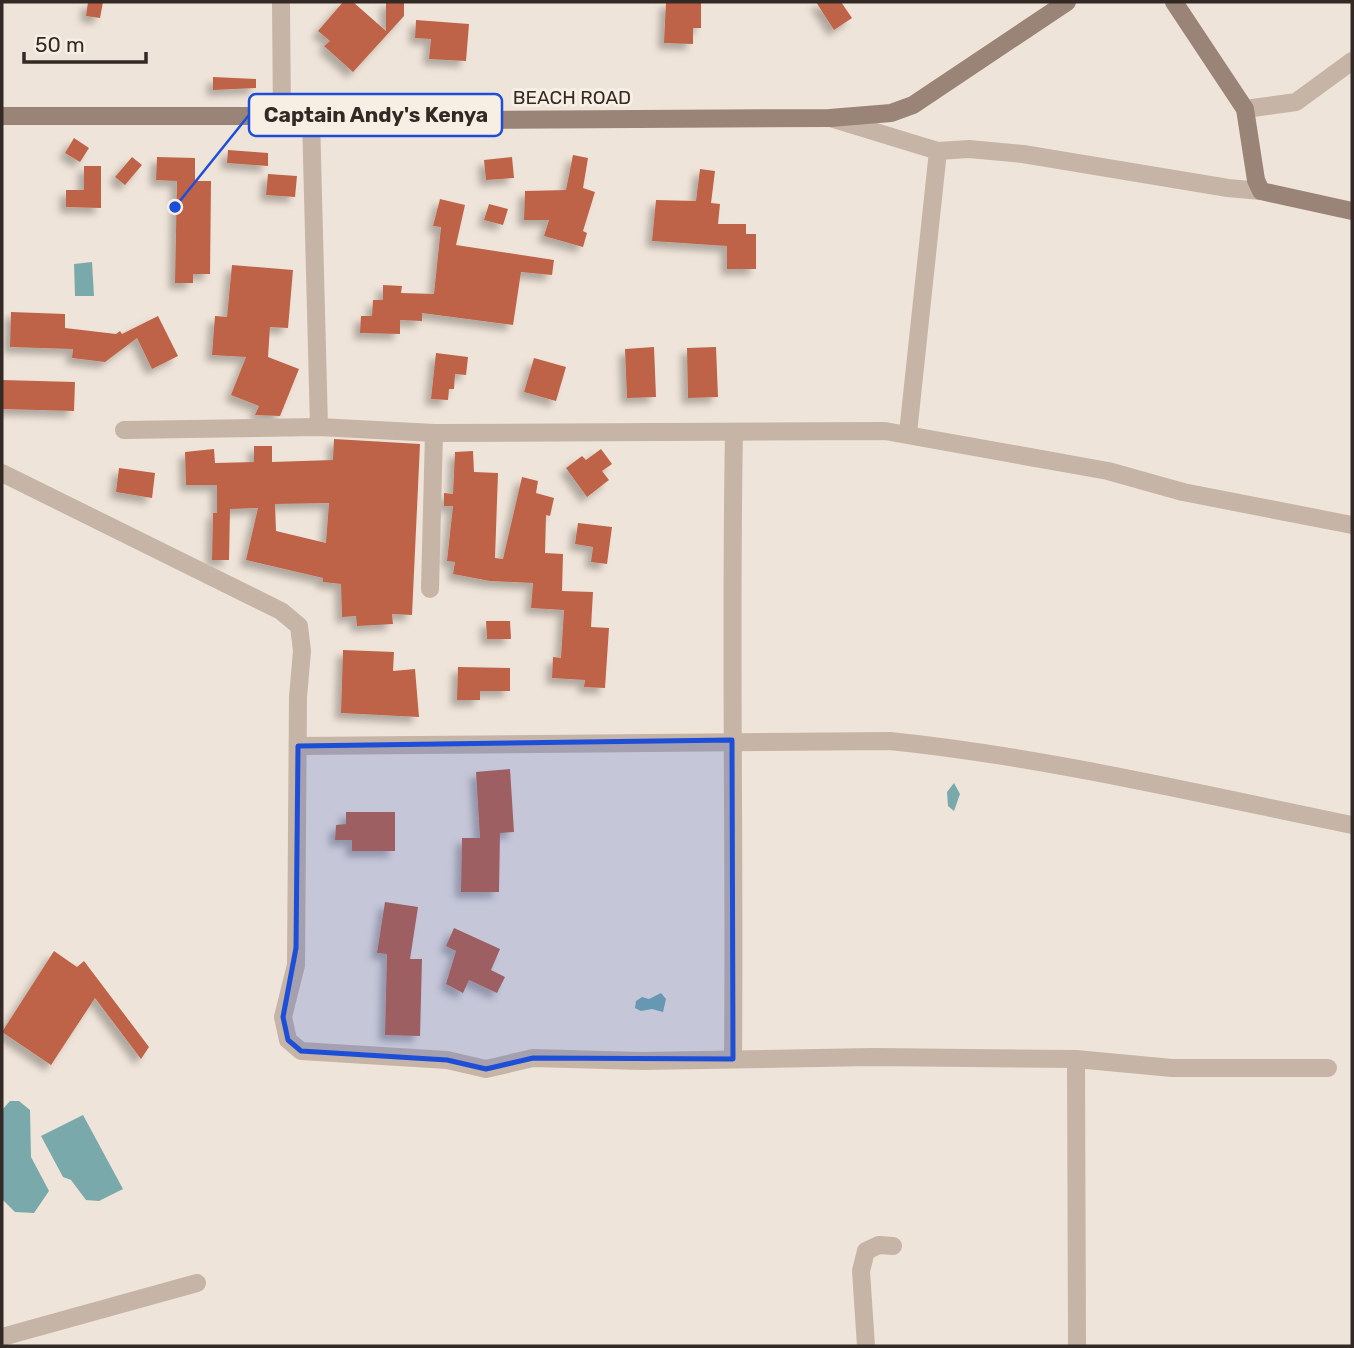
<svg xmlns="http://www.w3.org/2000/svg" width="1354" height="1348" font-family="Rubik,sans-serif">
<defs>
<filter id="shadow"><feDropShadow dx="-6" dy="6" stdDeviation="3.5" flood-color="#0004"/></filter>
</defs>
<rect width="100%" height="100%" fill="#efe4d9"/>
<g fill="#79a9aa">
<polygon points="92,262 94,296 75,296 74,264"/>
<polygon points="954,783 960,794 954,811 948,806 947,792"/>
<polygon points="661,993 666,999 663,1012 652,1009 641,1011 635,1008 636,1001 642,997 649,999"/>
<polygon points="10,1101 19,1101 30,1110 31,1157 49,1191 34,1213 15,1212 2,1199 2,1110"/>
<polygon points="83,1115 123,1189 99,1201 86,1200 71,1180 63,1177 41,1136"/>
</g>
<g fill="#be6447" fill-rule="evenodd" filter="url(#shadow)">
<polygon points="88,2 103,2 100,18 86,16"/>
<polygon points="343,2 353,2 386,31 386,2 404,2 404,16 353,72 324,46 330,41 318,31"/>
<polygon points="666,2 701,2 701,28 693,28 693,44 664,43"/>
<polygon points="816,2 841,2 852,18 834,30"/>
<polygon points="416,20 469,24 466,61 429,59 431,39 415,38"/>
<polygon points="213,77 256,79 256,88 213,90"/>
<polygon points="74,138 89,148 80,162 65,153"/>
<polygon points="228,150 268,153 268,166 227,163"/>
<polygon points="573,155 588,158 583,188 595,192 583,231 587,233 583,247 544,236 549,220 524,220 525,191 566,190"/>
<polygon points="132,157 142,165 125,185 115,177"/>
<polygon points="157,157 195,158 195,181 211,181 210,274 193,274 193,283 175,283 177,181 156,180"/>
<polygon points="512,157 514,178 486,180 484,160"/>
<polygon points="84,166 101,166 101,208 66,207 66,190 84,190"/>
<polygon points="700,169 715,171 711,203 720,204 718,224 746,224 746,234 756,234 756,269 727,269 727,246 652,241 656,200 696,201"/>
<polygon points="268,174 297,176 295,197 266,195"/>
<polygon points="440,199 465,205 456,245 554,260 552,275 521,272 513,325 422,313 422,321 400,320 400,334 360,333 361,316 372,316 373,300 383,300 383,285 402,286 401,293 434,294 441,227 433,226"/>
<polygon points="489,204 508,209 503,225 484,220"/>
<polygon points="232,265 293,270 288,328 270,327 268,357 299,369 280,416 255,415 259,406 231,395 246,357 212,355 215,316 227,317"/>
<polygon points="11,312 65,314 65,328 116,334 120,331 122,334 158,316 178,356 152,369 137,338 105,362 72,358 73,349 10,347"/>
<polygon points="654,347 656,397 627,398 625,349"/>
<polygon points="716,347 718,397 688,398 687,348"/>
<polygon points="436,353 468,357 466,375 455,374 454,389 449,389 448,400 431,399"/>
<polygon points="534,358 566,367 556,401 524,392"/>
<polygon points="2,380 75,382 74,411 2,409"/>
<path d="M334 439 420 444 412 615 392 614 393 624 357 626 356 616 342 617 341 584 323 582V578L246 560 258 508 230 509 229 560H212L213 513H217V485H186L185 452 214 449 215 463 254 462V446H272V462L333 460ZM329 503 326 543 276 531 275 504Z"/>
<polygon points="601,449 612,464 602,471 609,480 587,497 566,468 582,456 586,460"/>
<polygon points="473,451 474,472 498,473 495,558 503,559 522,477 538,481 536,493 554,498 550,516 546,515 545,553 563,554 562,591 593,592 591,627 609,628 605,688 584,687 585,680 552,678 553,657 561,658 564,610 531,608 533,583 490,581 453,574 455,562 447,561 453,506 444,506 444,493 453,494 455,452"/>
<polygon points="119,468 155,473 152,498 116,492"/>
<polygon points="578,523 612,527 607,564 591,562 593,547 575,544"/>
<polygon points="486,621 510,621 511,639 487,639"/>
<polygon points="343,650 394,652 393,671 415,669 419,717 341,713"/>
<polygon points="458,667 510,668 510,691 480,691 480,700 457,700"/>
<polygon points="510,769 514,832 500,833 499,892 461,892 462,838 480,838 476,772"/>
<polygon points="346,812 395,812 395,851 352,851 352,840 335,840 336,825 346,824"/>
<polygon points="385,902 418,907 410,959 422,959 420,1036 385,1035 387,954 377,953"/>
<polygon points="454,928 500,949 491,970 505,977 497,993 469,980 463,993 446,984 456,951 446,946"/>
<polygon points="54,951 77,967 84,961 149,1047 141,1059 95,998 51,1065 2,1032"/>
</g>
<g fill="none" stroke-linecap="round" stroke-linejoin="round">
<g stroke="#c6b4a6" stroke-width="18">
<polyline points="281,2 282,121"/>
<polyline points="1245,109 1296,102 1352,61"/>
<polyline points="311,118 319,427"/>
<polyline points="830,118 938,151 969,149 1023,154 1228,188 1261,191"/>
<polyline points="124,430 319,427 434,433 885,431 1108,471 1183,492 1352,525"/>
<polyline points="908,433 938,151"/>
<polyline points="2,473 281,611 299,626 302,651 298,697 296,965 283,1017 288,1040 301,1051 447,1060 486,1069 533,1058 642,1061 873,1057 1076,1059 1172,1068 1328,1068"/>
<polyline points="430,589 434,433"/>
<path d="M298 746 890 741C1045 757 1200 794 1352 825"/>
<path d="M733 1059C735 850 730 641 734 432"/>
<polyline points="1076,1059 1077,1346"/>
<polyline points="2,1337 197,1283"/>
<polyline points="866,1346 861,1271 866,1251 879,1245 893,1246"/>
</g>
<g stroke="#9a8477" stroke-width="18">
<polyline points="1174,2 1245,109 1256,180 1261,191 1352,211"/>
<polyline points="2,116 259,116 282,121 830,118 891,113 913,105 1067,2"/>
</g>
</g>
<path fill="#1d4ed8" fill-opacity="0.2" stroke="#1d4ed8" stroke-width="5" stroke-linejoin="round" d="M732 740 733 1059 533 1058 486 1069 447 1060 301 1051 288 1040 283 1017 296 948 298 746Z"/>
<g text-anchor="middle" stroke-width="6" stroke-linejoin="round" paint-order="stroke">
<g font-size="19" fill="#332a26" stroke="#f7efe4">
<text x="572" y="104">BEACH ROAD</text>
</g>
</g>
<path fill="none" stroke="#1d4ed8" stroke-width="2.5" d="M175 207L249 115"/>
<circle fill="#1d4ed8" stroke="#f7efe4" stroke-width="2.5" cx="175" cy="207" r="7"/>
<rect fill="#f7efe4" stroke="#1d4ed8" stroke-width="2.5" x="249" y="94" width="253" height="42" rx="7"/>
<g font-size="21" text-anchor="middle" font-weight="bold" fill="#332a26">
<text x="376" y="122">Captain Andy's Kenya</text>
</g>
<rect width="1354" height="1348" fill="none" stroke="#332a26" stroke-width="7"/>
<path d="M24 52v10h122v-10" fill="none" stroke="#332a26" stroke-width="3.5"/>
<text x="35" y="52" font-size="21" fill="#332a26" stroke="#f7efe4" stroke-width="5" paint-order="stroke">50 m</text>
</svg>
